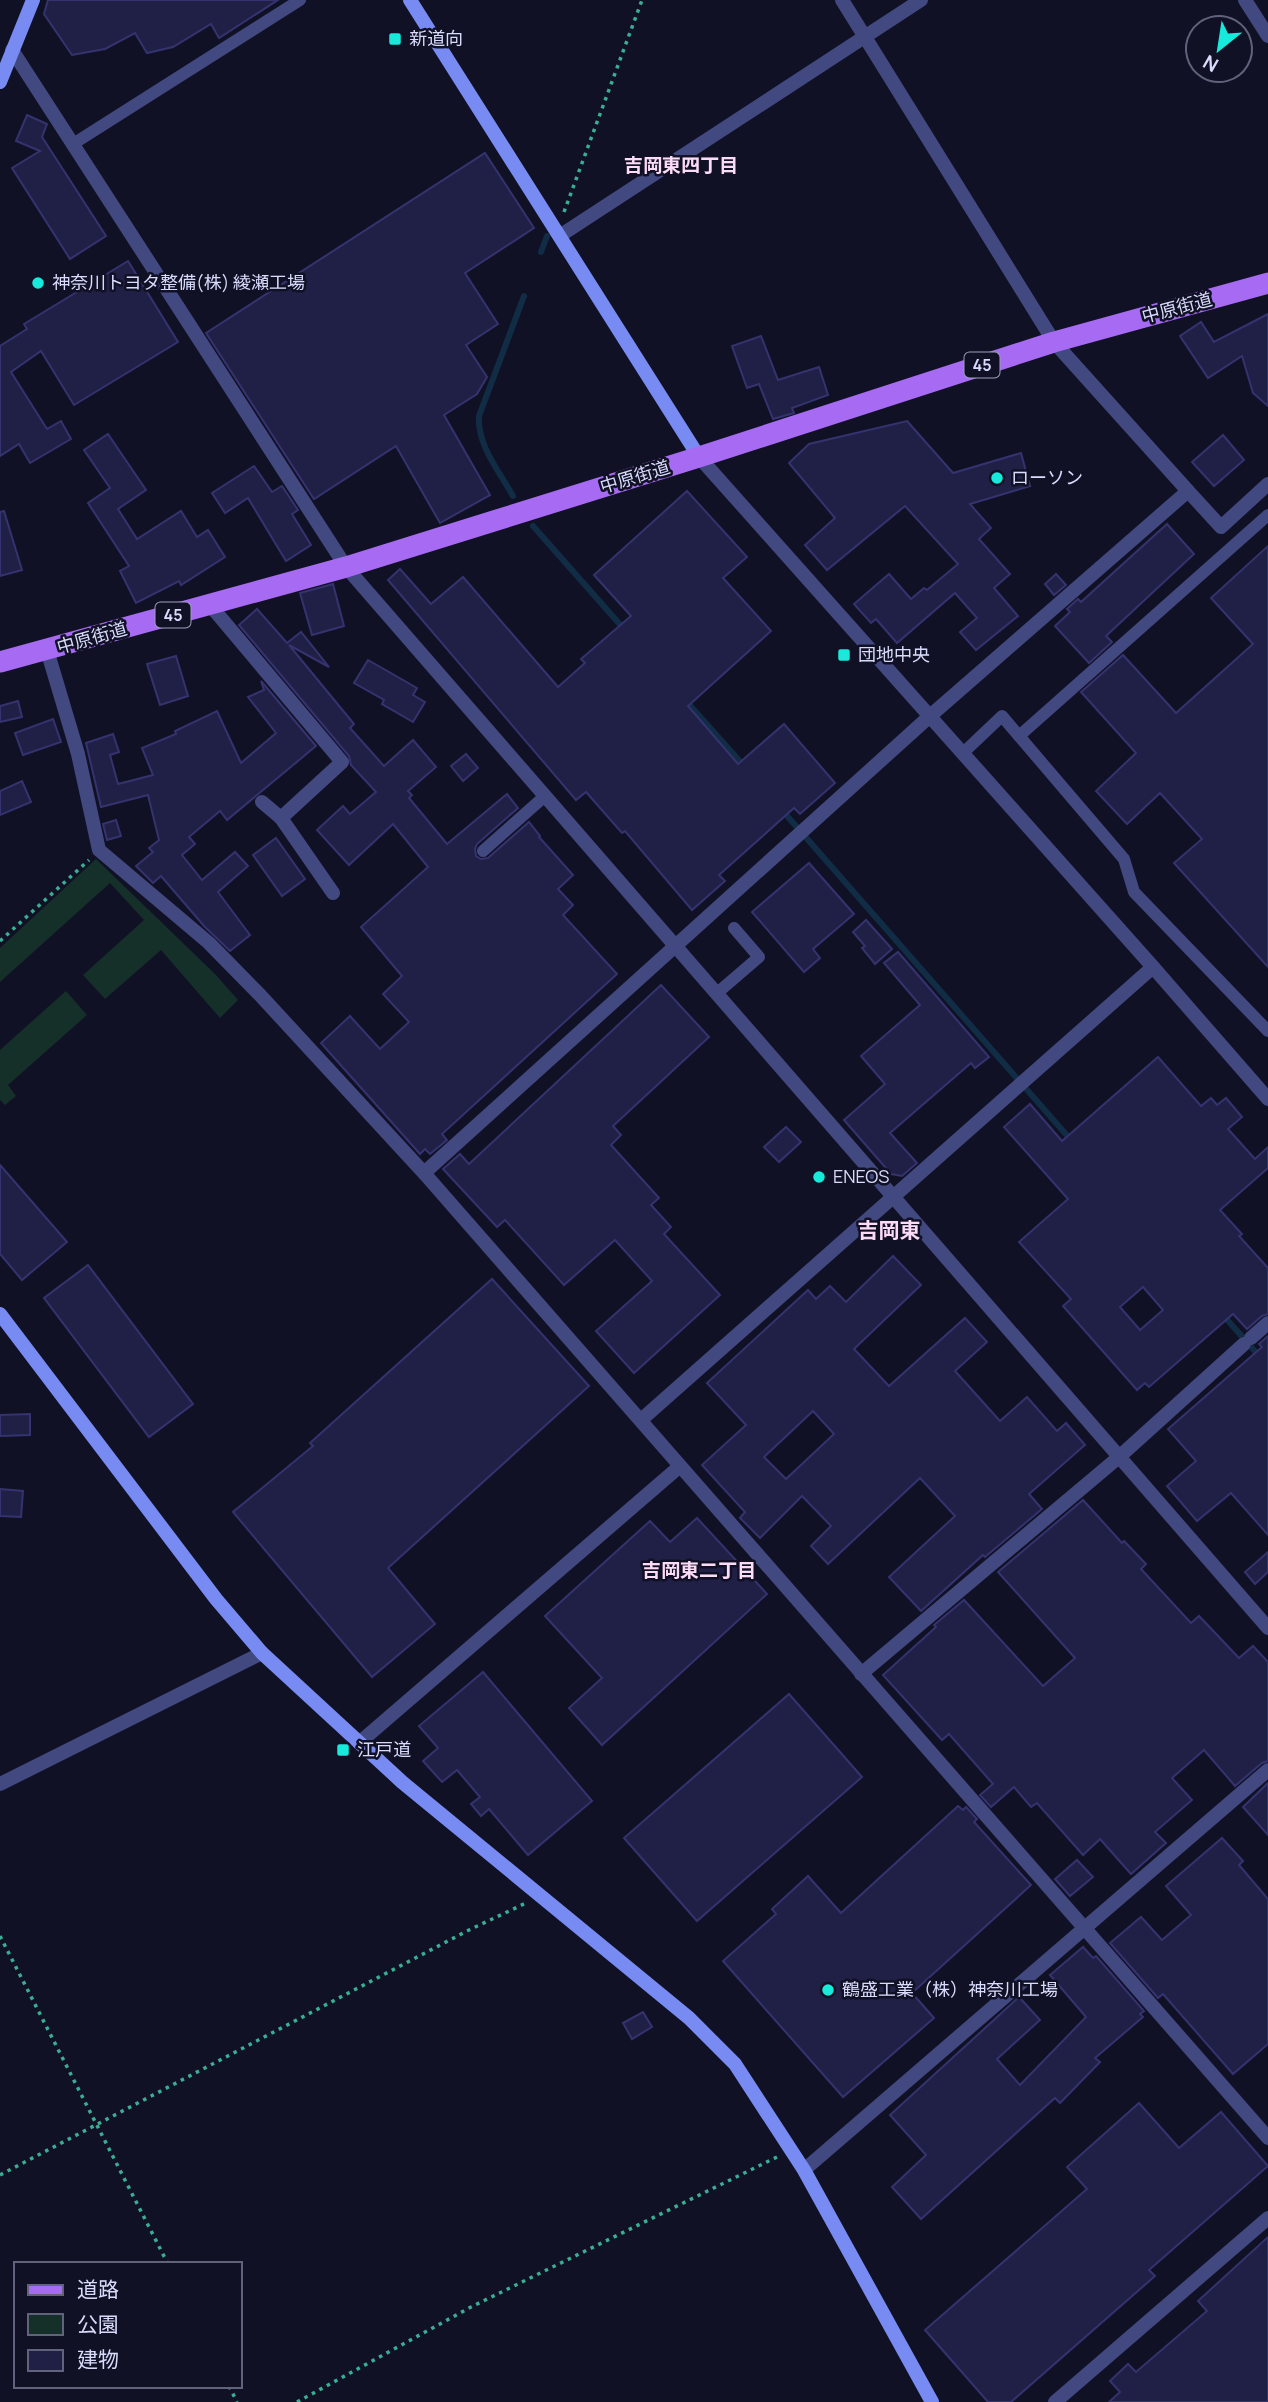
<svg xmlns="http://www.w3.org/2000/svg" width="1268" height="2402" font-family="Manrope,'Noto Sans JP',sans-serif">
<rect width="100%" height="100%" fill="#111125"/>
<g fill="#152f29">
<polygon points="96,859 216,975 238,1000 220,1018 161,950 105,999 83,975 144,920 110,883 0,982 0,948"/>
<polygon points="66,991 87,1015 8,1085 16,1096 5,1105 0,1100 0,1050"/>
</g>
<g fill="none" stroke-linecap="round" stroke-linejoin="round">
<g stroke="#112d45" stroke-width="6">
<polyline points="541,252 547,236"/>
<path d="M513 496C499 471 477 445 479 416L524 296"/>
<polyline points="533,526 624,629"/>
<polyline points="686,701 744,766"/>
<polyline points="781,809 1071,1140"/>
<polyline points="1223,1315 1268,1366"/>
</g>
</g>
<g fill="#201f45" stroke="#35336f" stroke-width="2" fill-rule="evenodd">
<polygon points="48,0 278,0 219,38 211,24 173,47 147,53 135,33 105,49 72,55 44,14"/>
<polygon points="27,115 47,124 42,137 106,236 70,259 12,168 40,151 16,141"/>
<polygon points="485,153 534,228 465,273 498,324 466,345 487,377 477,394 444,415 490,495 440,523 396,446 314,499 206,333"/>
<polygon points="128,261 178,342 74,405 41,351 11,372 47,429 61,421 71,439 30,463 19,444 0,456 0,346 27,329 24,324"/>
<polygon points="1268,314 1268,406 1253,393 1242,356 1208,378 1180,336 1201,322 1214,342"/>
<polygon points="761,336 778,380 819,367 828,395 792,408 794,413 773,419 759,384 747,388 732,346"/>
<polygon points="907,421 953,473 1021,453 1030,486 970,504 991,528 979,539 1010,574 994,588 1018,616 976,650 960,632 977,618 955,593 897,643 876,619 871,623 854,604 889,574 911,599 924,588 927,590 958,564 905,506 827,570 805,545 835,518 789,463 809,444"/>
<polygon points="108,434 146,490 118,509 137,539 181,511 197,537 208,530 225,557 181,585 179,581 136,603 120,571 129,566 88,503 110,488 84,450"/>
<polygon points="1223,435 1244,460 1214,486 1192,462"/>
<polygon points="254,466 272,492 282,486 298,510 292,514 311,545 286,561 248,498 225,513 212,493"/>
<polygon points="687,491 747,557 723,578 771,631 688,706 738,764 784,724 835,783 800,814 794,808 719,875 725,881 692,910 625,831 622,833 586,792 576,800 388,580 400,569 431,604 463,577 558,687 585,663 581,659 631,616 594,575"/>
<polygon points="4,511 22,570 0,576 0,512"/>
<polygon points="1167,524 1194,554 1106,636 1112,642 1089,663 1055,626 1070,612 1067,609 1078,599 1081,602"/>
<polygon points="1268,546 1268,967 1174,863 1202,839 1160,793 1127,824 1096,791 1136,753 1081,692 1123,655 1176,713 1253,644 1211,598"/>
<polygon points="1056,574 1066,585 1054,595 1045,584"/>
<polygon points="333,584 344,626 312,635 300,593"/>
<polygon points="257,609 287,643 301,632 329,667 289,645 354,724 350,728 384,766 413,740 436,767 408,791 412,795 409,798 447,844 507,794 518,808 477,844 475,849 476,856 481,859 488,858 529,822 540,836 539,837 573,875 558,889 573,905 563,915 617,974 442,1134 447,1140 430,1154 425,1149 420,1154 321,1043 350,1016 380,1049 409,1022 383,994 402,976 361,927 428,867 393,824 349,865 317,830 343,806 350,814 376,792 351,765 349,756 239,625"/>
<polygon points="176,656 188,696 160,705 147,664"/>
<polygon points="368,660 417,688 413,695 425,702 413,722 382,704 384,700 354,683"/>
<polygon points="261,681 316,746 227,820 220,811 189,837 195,844 182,855 202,880 235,852 248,866 218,892 250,935 230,951 204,926 161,876 153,883 136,866 153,852 149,848 159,840 148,795 101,807 86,743 113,734 119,752 110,755 118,784 153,775 142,748 176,734 175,731 217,711 241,763 276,733 248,697 264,690"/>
<polygon points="18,701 22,717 0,722 0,706"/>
<polygon points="53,719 61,742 23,755 15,733"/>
<polygon points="466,754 478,768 463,781 451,766"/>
<polygon points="22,781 31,802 0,815 0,791"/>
<polygon points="116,820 121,836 107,840 103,824"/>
<polygon points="276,838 305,879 282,896 253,855"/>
<polygon points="809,863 854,914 813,949 820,958 804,972 752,912"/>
<polygon points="866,920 892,949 875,964 862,948 865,946 853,932"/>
<polygon points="898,952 989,1057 975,1068 971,1063 890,1133 917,1163 902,1176 891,1174 844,1120 885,1084 861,1056 920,1005 884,963"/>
<polygon points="661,985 709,1037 613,1126 621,1135 611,1145 659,1198 651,1205 671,1227 664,1234 720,1295 634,1373 596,1331 652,1281 615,1240 564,1285 505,1220 497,1227 443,1169 460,1154 469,1164"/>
<path d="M1158 1057 1201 1106 1211 1098 1217 1105 1226 1098 1242 1117 1228 1129 1255 1159 1268 1147V1168L1220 1210 1242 1234 1239 1236 1268 1268V1314L1262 1316 1247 1329 1233 1314 1149 1387 1145 1383 1137 1390 1063 1306 1071 1299 1019 1242 1068 1199 1004 1127 1030 1104 1062 1141ZM1143 1287 1163 1310 1140 1330 1120 1307Z"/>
<polygon points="786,1127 801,1142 779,1162 764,1147"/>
<polygon points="0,1165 67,1242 22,1280 0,1254"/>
<path d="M893 1256 921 1285 854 1349 889 1386 965 1318 987 1342 955 1371 1000 1421 1027 1397 1057 1431 1066 1423 1085 1445 1029 1494 1042 1509 985 1557 983 1555 921 1611 889 1577 955 1516 920 1478 828 1564 811 1546 831 1526 802 1496 760 1538 740 1518 745 1512 702 1465 746 1425 707 1383 808 1290 816 1299 830 1286 846 1302ZM813 1411 834 1434 786 1479 764 1457Z"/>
<polygon points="88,1265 193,1404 149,1437 44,1298"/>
<polygon points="492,1279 589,1386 388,1568 435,1624 372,1677 233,1512 313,1446 310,1443"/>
<polygon points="1268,1336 1268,1535 1231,1493 1197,1521 1167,1486 1196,1461 1168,1429 1262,1347 1259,1344"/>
<polygon points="30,1414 30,1435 0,1436 0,1415"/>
<polygon points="0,1489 23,1491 21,1517 0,1516"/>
<polygon points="1083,1500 1122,1543 1124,1541 1146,1564 1141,1569 1191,1623 1199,1616 1239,1658 1253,1646 1268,1662 1268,1761 1262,1763 1235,1786 1204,1750 1172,1778 1192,1800 1155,1832 1166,1843 1131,1874 1100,1839 1083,1855 1037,1803 1031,1807 1014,1787 991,1807 980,1795 993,1784 949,1734 942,1740 883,1675 936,1627 934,1625 964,1600 1043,1686 1075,1658 998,1572"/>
<polygon points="697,1518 767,1594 602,1745 569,1708 602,1678 545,1616 650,1521 670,1542"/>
<polygon points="1268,1552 1268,1572 1255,1584 1245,1572"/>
<polygon points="483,1672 592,1801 528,1855 489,1809 481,1816 471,1804 480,1797 457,1770 442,1782 423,1761 438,1748 419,1726"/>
<polygon points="789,1694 862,1777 697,1921 624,1838"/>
<polygon points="1268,1783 1268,1835 1243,1807"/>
<polygon points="958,1806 963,1810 966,1807 977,1819 974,1822 1031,1885 912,1993 934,2018 843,2097 723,1961 776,1914 772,1909 808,1876 841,1913"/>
<polygon points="1222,1838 1243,1861 1239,1865 1268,1899 1268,2044 1233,2074 1163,1994 1158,1998 1110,1943 1141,1917 1162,1940 1191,1915 1166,1886"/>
<polygon points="1077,1860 1093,1877 1070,1896 1055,1879"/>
<polygon points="1083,1947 1093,1958 1096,1956 1144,2011 1140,2014 1143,2017 1095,2058 1100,2062 1060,2103 1055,2098 921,2219 892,2187 926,2155 890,2115 1019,1997 1040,2020 997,2059 1020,2085 1086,2017 1050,1975"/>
<polygon points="643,2012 652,2027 632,2039 623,2023"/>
<polygon points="1139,2103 1179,2148 1221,2112 1268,2166 1149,2270 1155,2276 1011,2402 988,2402 925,2330 1087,2189 1067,2167"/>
<polygon points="1268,2237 1268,2402 1109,2402 1120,2392 1110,2381 1128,2364 1136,2372 1207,2311 1198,2301"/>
</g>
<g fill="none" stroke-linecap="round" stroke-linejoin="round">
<g stroke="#3aae93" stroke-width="3.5" stroke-dasharray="3.5 5" stroke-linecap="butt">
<polyline points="564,212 642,0"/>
<polyline points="0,941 89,860"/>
<polyline points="0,1936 168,2264"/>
<polyline points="0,2175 469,1930 526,1903"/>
<polyline points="229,2386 237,2402"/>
<polyline points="297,2402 471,2307 777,2157"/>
</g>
<g stroke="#414980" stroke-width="12">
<polyline points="73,144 300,0"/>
<polyline points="1268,515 1019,736 1124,859 1134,892 1268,1031"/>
<polyline points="963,753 1002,716 1019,736"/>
<polyline points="483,851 545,796"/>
<polyline points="716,994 759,957 734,928"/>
</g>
<g stroke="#414980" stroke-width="14">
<polyline points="1245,0 1268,36"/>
<polyline points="12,50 346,567 1268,1628"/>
<polyline points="561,235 921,0"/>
<polyline points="699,457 1153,967 1268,1099"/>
<polyline points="1188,491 1221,527 1268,484"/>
<polyline points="210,605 342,762 281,818"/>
<polyline points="47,650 78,754 99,850 209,943 260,995 424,1173 1268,2138"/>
<polyline points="262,802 281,818 333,893"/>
<polyline points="424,1173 930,716 1188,491 1054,342 842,0"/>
<polyline points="1251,1338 1268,1323"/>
<polyline points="641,1420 1153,967"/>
<polyline points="861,1674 1119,1457 1244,1344"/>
<polyline points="359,1743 679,1467"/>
<polyline points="0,1784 262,1653"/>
<polyline points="804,2170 1268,1770"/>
<polyline points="1055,2402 1268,2218"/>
</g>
<g stroke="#788bf3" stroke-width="14">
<polyline points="410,0 699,457"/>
<polyline points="0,82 33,0"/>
<polyline points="0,1314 216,1599 262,1653 402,1782 689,2018 735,2064 804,2170 932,2402"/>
</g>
<polyline stroke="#a76af2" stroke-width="21" points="0,662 346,567 699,457 1054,342 1268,283"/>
</g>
<g fill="#16ebdb" stroke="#111125" stroke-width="2.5">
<rect x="388" y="32" width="14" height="14" rx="3.5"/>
<circle cx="38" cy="283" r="7"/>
<circle cx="997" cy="478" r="7"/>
<rect x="837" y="648" width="14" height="14" rx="3.5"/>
<circle cx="819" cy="1177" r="7"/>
<rect x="336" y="1743" width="14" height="14" rx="3.5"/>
<circle cx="828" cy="1990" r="7"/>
</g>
<g text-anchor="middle" stroke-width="5" stroke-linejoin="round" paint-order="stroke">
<g fill="#111125" stroke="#9d9ebc" stroke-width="2">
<rect x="964.5" y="352.5" width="35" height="25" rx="5"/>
<rect x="155.5" y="602.5" width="35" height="25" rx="5"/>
</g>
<g font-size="16" font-weight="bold" fill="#d9dbfc">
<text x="982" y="371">45</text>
<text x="173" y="621">45</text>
</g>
<g font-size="18" fill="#d9dbfc" stroke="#111125" text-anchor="start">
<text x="409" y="45">新道向</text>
<text x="52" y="289">神奈川トヨタ整備(株) 綾瀬工場</text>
<text x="1011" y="484">ローソン</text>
<text x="858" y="661">団地中央</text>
<text x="833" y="1183">ENEOS</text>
<text x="357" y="1756">江戸道</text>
<text x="842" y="1996">鶴盛工業（株）神奈川工場</text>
</g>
<g font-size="18" fill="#d9dbfc" stroke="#111125">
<text transform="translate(1177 308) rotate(-15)" y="6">中原街道</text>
<text transform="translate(635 477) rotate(-17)" y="6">中原街道</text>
<text transform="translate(92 638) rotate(-16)" y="6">中原街道</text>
</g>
<g font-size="19" font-weight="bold" fill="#fcdbf6" stroke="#111125">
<text x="681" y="172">吉岡東四丁目</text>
<text x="699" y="1577">吉岡東二丁目</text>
</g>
<g font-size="21" font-weight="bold" fill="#fcdbf6" stroke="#111125">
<text x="889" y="1238">吉岡東</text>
</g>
</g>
<rect x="14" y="2262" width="228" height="126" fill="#111125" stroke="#61627b" stroke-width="2"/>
<rect x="28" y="2285" width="35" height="10" fill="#a76af2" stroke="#61627b" stroke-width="2"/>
<text x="77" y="2297" font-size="21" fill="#d9dbfc">道路</text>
<rect x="28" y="2314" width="35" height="21" fill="#152f29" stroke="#61627b" stroke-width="2"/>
<text x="77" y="2332" font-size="21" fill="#d9dbfc">公園</text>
<rect x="28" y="2350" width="35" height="21" fill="#201f45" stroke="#61627b" stroke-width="2"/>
<text x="77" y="2367" font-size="21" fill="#d9dbfc">建物</text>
<g transform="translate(1219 49) rotate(210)"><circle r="33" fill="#111125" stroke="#61627b" stroke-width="2"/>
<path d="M0-5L12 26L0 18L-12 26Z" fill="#16ebdb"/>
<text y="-10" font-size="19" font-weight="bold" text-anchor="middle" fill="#d9dbfc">N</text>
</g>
</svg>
